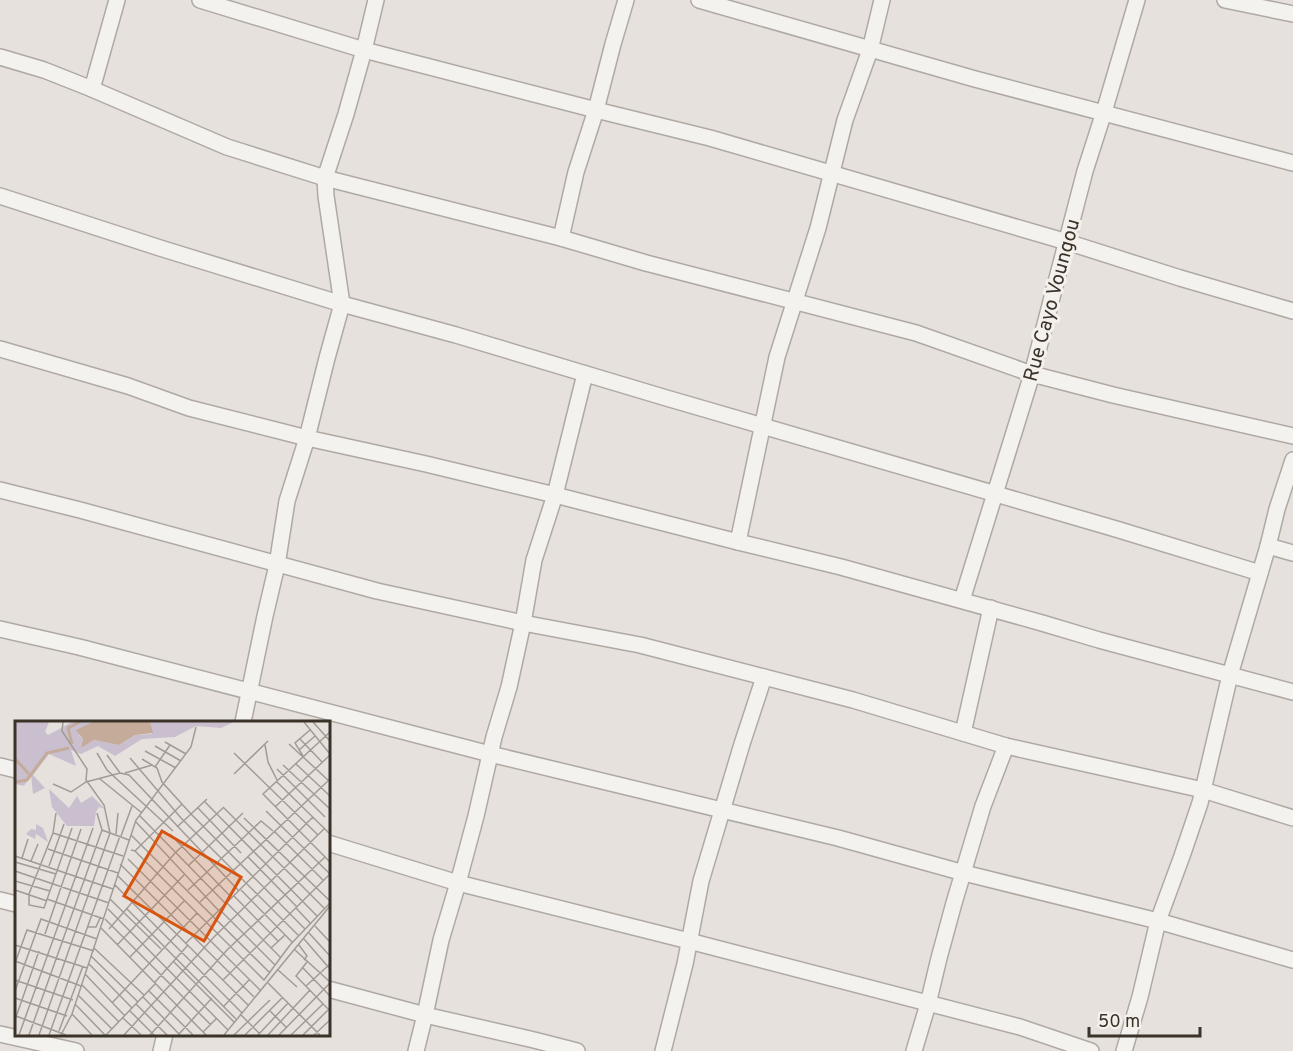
<svg xmlns="http://www.w3.org/2000/svg" width="1293" height="1051" font-family="Overpass,sans-serif">
<rect width="100%" height="100%" fill="#e6e1dd"/>
<g fill="none" stroke-linecap="round" stroke-linejoin="round">
<g stroke="#afa9a3" stroke-width="18">
<g id="minor">
<polyline points="200,0 364,50 596,110 710,138 1067,242 1180,278 1293,311"/>
<polyline points="699,0 975,79 1293,163"/>
<polyline points="1225,0 1293,14"/>
<polyline points="0,57 44,70 92,89 227,147 325,178 561,238 646,263 916,333 1032,374 1113,395 1293,436"/>
<polyline points="92,89 117,0"/>
<polyline points="0,196 160,248 342,304 456,335 663,397 1116,529 1260,573"/>
<polyline points="561,238 576,172 596,110 613,44 626,0"/>
<polyline points="0,349 128,386 189,408 307,438 426,464 555,495 738,542 841,567 1042,623 1099,640 1293,692"/>
<polyline points="0,490 80,510 377,591 523,623 640,645 853,700 1006,746 1203,790 1293,818"/>
<polyline points="738,542 777,357 818,228 845,120 870,50 882,0"/>
<polyline points="1268,546 1293,553"/>
<polyline points="962,600 1016,426 1032,374 1085,171 1104,112 1137,0"/>
<polyline points="0,629 79,647 490,754 838,838 964,873 1158,921 1293,960"/>
<polyline points="243,722 265,616 277,565 287,501 307,438 327,358 342,304 326,196 325,178 346,114 364,50 376,0"/>
<polyline points="963,733 991,608"/>
<polyline points="0,766 16,770"/>
<polyline points="328,843 458,883 689,941 1020,1027 1091,1051"/>
<polyline points="0,900 16,904"/>
<polyline points="328,989 425,1015 534,1040 577,1051"/>
<polyline points="0,1034 76,1051"/>
<polyline points="161,1051 165,1034"/>
<polyline points="416,1051 425,1015 441,940 458,883 476,816 494,737 509,687 523,623 534,560 555,495 585,374"/>
<polyline points="663,1051 685,964 701,881 742,744 764,677"/>
<polyline points="914,1051 928,1004 939,958 954,903 983,806 1006,746"/>
<polyline points="1124,1051 1140,997 1158,921 1182,856 1200,803 1230,675 1268,546 1277,509 1293,460"/>
</g>
</g>
<use href="#minor" stroke="#f4f2ef" stroke-width="15"/>
</g>
<g text-anchor="middle" stroke-width="6" stroke-linejoin="round" paint-order="stroke">
<g font-size="20" fill="#3b3228" stroke="#f4f0ec">
<text transform="translate(1051 300) rotate(-75)" y="7">Rue Cayo Voungou</text>
</g>
</g>
<g transform="translate(15 721)">
<rect width="315" height="315" fill="#e6e1dd"/>
<path d="M0 1H34L30 11 33 14 57 1H78L64 14 68 18 66 27 79 19 104 24 120 14 137 13 135 1H219L206 7 181 5 160 16 127 18 100 35 83 25 66 33 56 29 61 45 34 33 18 54 30 67 18 73 16 54 9 65 0 63Z" fill="#c9bfcf"/>
<path d="M34 68 54 87 62 75 66 82 77 75 90 88 84 86 81 91 79 105H52L37 86ZM21 103 28 107 33 121 21 113 20 118 11 113 16 108 21 109Z" fill="#c9bfcf"/>
<path d="M78 1H135L138 12 120 14 104 24 79 19 66 27 68 18 61 9Z" fill="#c4ab9a"/>
<path fill="none" stroke="#c4ab9a" stroke-width="3" d="M57 23 53 7 65 1M0 38 14 53M0 61 12 59 32 32 54 27"/>
<path fill="none" stroke="#a29b95" stroke-width="1.5" d="M289 1 315 33M298 1 315 20M315 11 248 73 315 141M285 18 307 41M150 21 171 33M274 23 314 60M250 24 253 41 262 59M140 25 166 40M284 29 300 15M130 30 161 47M82 32 92 49 158 110M219 32 303 114M92 34 105 52M288 35 280 22 295 9M115 37 166 97 284 215M127 38 142 47 147 61 176 93 290 208M281 43 315 75M268 44 315 88M140 46 155 24M262 48 310 96M110 52 137 44M219 53 253 20M85 58 127 92M261 60 315 113M38 63 56 71 71 61 105 52 114 54 224 170M190 81 302 195M260 86 315 34M183 87 226 132M209 87 310 188M251 90 315 153M41 92 38 112 14 173V184L29 187 57 107M125 95 211 183M229 97 315 180M121 101 204 190M162 106 192 78M87 109 114 119M259 110 308 159M38 112 108 135M101 113 103 92M155 113 217 177M116 114 255 252M106 115 117 85M33 128 103 152M116 129 120 130 167 83M120 130 249 259 275 224 315 182M0 135 98 168M233 136 282 186M7 137 13 118M113 138 245 269M16 140 23 123M0 141 41 153M105 143 239 276M34 145 49 103M173 145 228 92M0 150 94 182M102 154 233 284M0 160 35 170M99 163 227 292M0 169 32 180M173 169 246 100 258 110M226 169 278 222M219 175 263 220M32 178 89 198M95 178 146 228M185 181 315 58M212 182 266 237M281 187 295 202M93 188 213 309M112 188 221 298M205 189 260 244M90 198 196 304M300 205 315 221M72 206H81L85 197M86 207 191 314M94 208 160 132 209 86M294 212 315 235M30 213 66 108M289 218 315 248M171 222 298 96M0 224 72 247M102 224 169 154M284 224 292 235 289 239M79 227 129 274M256 227 270 214M280 229 315 261M76 235 123 281M115 236 170 179M0 240 66 265M159 241 219 301M292 241 281 255 315 290M0 242 12 209 79 230M74 243 117 287M287 246 315 275M263 249 282 266M70 253 110 295M0 259 58 279M208 259 315 153M140 261 173 224M253 262 305 314M67 264 104 301M291 265 315 243M0 270 26 198 82 218M134 270 178 314M63 274 97 308M128 276 165 314M0 277 52 295M97 282 182 192M60 283 90 314M121 283 152 314M208 286 234 259M115 290 139 314M255 290 271 306M57 293 77 314M225 293 245 313M1 295 51 314M108 297 126 314M0 299 24 230M44 310 68 245M188 311 202 297M164 313 197 277M4 314 78 107M14 314 87 109 82 92M24 314 95 112 89 84 71 59 72 48 47 10 48 1M34 314 105 115M46 314 57 293 121 99 176 26 181 6M91 314 141 262M109 314 199 216 310 107M135 314 212 229 310 136M209 314 315 185M219 314 255 279M230 314 268 276M243 314 273 282M253 314 295 269M264 314 315 262M276 314 308 283M288 314 315 287M299 314 315 299"/>
<path fill="#d7550f" fill-opacity="0.15" stroke="#d7550f" stroke-width="3" d="M147 110 226 156 189 220 109 175Z"/>
<rect width="315" height="315" fill="none" stroke="#3b3228" stroke-width="3"/>
</g>
<path d="M1089 1027v9h111v-9" fill="none" stroke="#3b3228" stroke-width="3"/>
<text x="1098" y="1027" font-size="18" fill="#3b3228" stroke="#f4f0ec" stroke-width="4.5" paint-order="stroke">50 m</text>
</svg>
